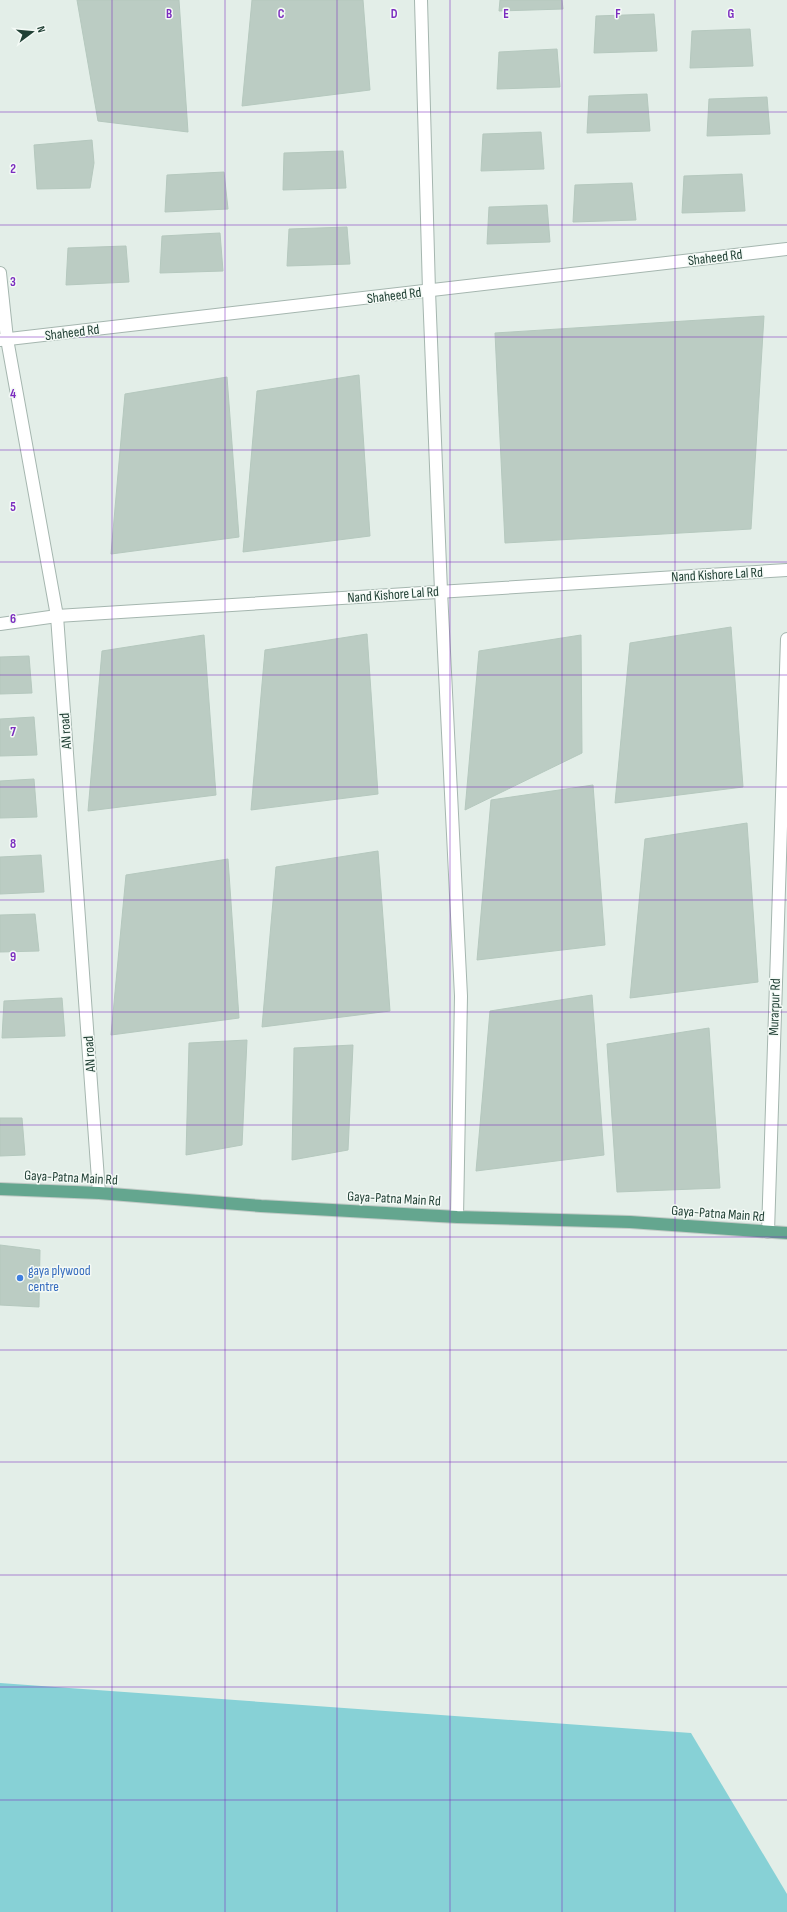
<svg xmlns="http://www.w3.org/2000/svg" width="787" height="1912" font-family="'Sofia Sans Condensed',sans-serif">
<rect width="100%" height="100%" fill="#e3eee8"/>
<polygon fill="#87d1d6" points="0,1683 691,1733 787,1894 787,1912 0,1912"/>
<g fill="#bbccc3" stroke="#b5c8be">
<polygon points="77,0 179,0 188,132 98,121"/>
<polygon points="252,0 363,0 370,90 242,106"/>
<polygon points="500,0 562,0 563,9 499,11"/>
<polygon points="654,14 657,51 594,53 596,16"/>
<polygon points="750,29 753,66 690,68 692,31"/>
<polygon points="557,49 560,87 497,89 499,52"/>
<polygon points="647,94 650,131 587,133 589,96"/>
<polygon points="767,97 770,134 707,136 709,99"/>
<polygon points="541,132 544,169 481,171 483,134"/>
<polygon points="92,140 94,163 90,188 37,189 34,145"/>
<polygon points="343,151 346,188 283,190 284,153"/>
<polygon points="224,172 228,209 165,212 167,175"/>
<polygon points="742,174 745,211 682,213 684,176"/>
<polygon points="632,183 636,220 573,222 575,185"/>
<polygon points="547,205 550,242 487,244 489,207"/>
<polygon points="347,227 350,264 287,266 289,229"/>
<polygon points="220,233 223,271 160,273 162,236"/>
<polygon points="126,246 129,282 66,285 68,248"/>
<polygon points="764,316 751,529 505,543 495,333"/>
<polygon points="359,375 370,536 243,552 257,391"/>
<polygon points="227,377 239,537 111,554 125,394"/>
<polygon points="731,627 743,787 615,803 630,643"/>
<polygon points="367,634 378,794 251,810 265,650"/>
<polygon points="204,635 216,795 88,811 102,651"/>
<polygon points="581,635 582,753 465,810 479,651"/>
<polygon points="29,656 32,693 0,694 0,657"/>
<polygon points="34,717 37,755 0,756 0,719"/>
<polygon points="34,779 37,817 0,818 0,781"/>
<polygon points="593,785 605,945 477,960 491,800"/>
<polygon points="747,823 758,982 630,998 645,839"/>
<polygon points="378,851 390,1011 262,1027 276,867"/>
<polygon points="41,855 44,892 0,894 0,857"/>
<polygon points="228,859 239,1018 111,1035 126,875"/>
<polygon points="35,914 39,951 0,952 0,915"/>
<polygon points="592,995 604,1155 476,1171 490,1011"/>
<polygon points="62,998 65,1036 2,1038 4,1001"/>
<polygon points="709,1028 720,1188 617,1192 607,1044"/>
<polygon points="247,1040 242,1145 186,1155 189,1043"/>
<polygon points="353,1045 348,1150 292,1160 294,1048"/>
<polygon points="0,1118 22,1118 25,1155 0,1156"/>
<polygon points="0,1245 40,1250 39,1307 0,1305"/>
</g>
<g fill="none" stroke-linecap="round" stroke-linejoin="round">
<g stroke="#a5b6af" stroke-width="14">
<g id="minor">
<polyline points="421,0 429,291 441,591 461,996 457,1217"/>
<polyline points="0,273 7,339 57,616 99,1193"/>
<polyline points="0,340 787,249"/>
<polyline points="0,624 57,616 787,570"/>
<polyline points="768,1232 787,639"/>
</g>
</g>
<g stroke="#c1cac6" stroke-width="14">
<polyline id="primary" points="0,1189 99,1193 261,1206 457,1217 630,1222 787,1233"/>
</g>
<use href="#minor" stroke="#fff" stroke-width="12"/>
<use href="#primary" stroke="#64a68f" stroke-width="12"/>
</g>
<path fill="none" stroke="#7b2cbf" stroke-width="1" stroke-opacity="0.55" d="M112 0V1912M225 0V1912M337 0V1912M450 0V1912M562 0V1912M675 0V1912M0 112H787M0 225H787M0 337H787M0 450H787M0 562H787M0 675H787M0 787H787M0 900H787M0 1012H787M0 1125H787M0 1237H787M0 1350H787M0 1462H787M0 1575H787M0 1687H787M0 1800H787"/>
<circle fill="#3f7fe0" stroke="#f4faf6" stroke-width="1.5" cx="20" cy="1278" r="4"/>
<g text-anchor="middle" stroke-width="3" stroke-linejoin="round" paint-order="stroke">
<g font-size="14" fill="#214035" stroke="#f4faf6">
<text transform="translate(715 257) rotate(-7)" y="5">Shaheed Rd</text>
<text transform="translate(394 295) rotate(-7)" y="5">Shaheed Rd</text>
<text transform="translate(72 332) rotate(-7)" y="5">Shaheed Rd</text>
<text transform="translate(717 574) rotate(-3)" y="5">Nand Kishore Lal Rd</text>
<text transform="translate(393 594) rotate(-4)" y="5">Nand Kishore Lal Rd</text>
<text transform="translate(65 731) rotate(-94)" y="5">AN road</text>
<text transform="translate(774 1007) rotate(-88)" y="5">Murarpur Rd</text>
<text transform="translate(89 1054) rotate(-94)" y="5">AN road</text>
<text transform="translate(71 1177) rotate(3)" y="5">Gaya-Patna Main Rd</text>
<text transform="translate(394 1198) rotate(3)" y="5">Gaya-Patna Main Rd</text>
<text transform="translate(718 1213) rotate(4)" y="5">Gaya-Patna Main Rd</text>
</g>
<g font-size="14" fill="#366cbe" stroke="#f4faf6" text-anchor="start">
<text x="28" y="1275">gaya plywood<tspan x="28" dy="16">centre</tspan></text>
</g>
</g>
<g font-size="13" text-anchor="middle" font-weight="bold" fill="#7b2cbf" stroke="#f4faf6" stroke-width="3" stroke-linejoin="round" paint-order="stroke">
<text x="169" y="18">B</text>
<text x="281" y="18">C</text>
<text x="394" y="18">D</text>
<text x="506" y="18">E</text>
<text x="618" y="18">F</text>
<text x="731" y="18">G</text>
<text x="13" y="173">2</text>
<text x="13" y="286">3</text>
<text x="13" y="398">4</text>
<text x="13" y="511">5</text>
<text x="13" y="623">6</text>
<text x="13" y="736">7</text>
<text x="13" y="848">8</text>
<text x="13" y="961">9</text>
</g>
<g transform="translate(32 32) rotate(74)" stroke="#f4faf6" stroke-width="3" paint-order="stroke">
<path d="M0-3L7 15L0 10L-7 15Z" fill="#214035"/>
<text y="-6" font-size="11" font-weight="bold" text-anchor="middle" fill="#214035">N</text>
</g>
</svg>
